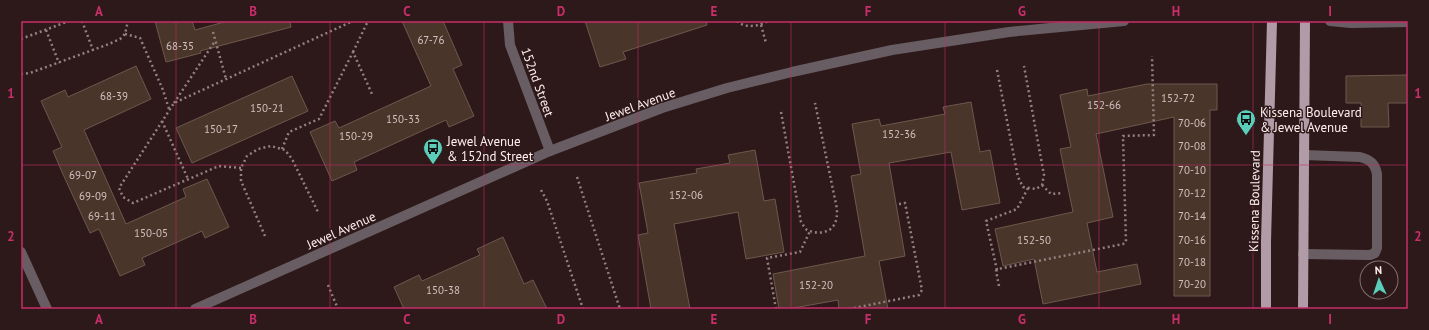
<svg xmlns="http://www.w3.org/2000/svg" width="1429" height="330" font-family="'PT Sans',sans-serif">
<rect width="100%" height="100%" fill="#2e191a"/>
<g fill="#49352a" stroke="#6e584d">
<polygon points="155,21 192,21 195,30 228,21 290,21 291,27 200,51 201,53 166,62"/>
<polygon points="402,21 443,21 462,65 453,69 474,116 449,127 446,120 354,162 357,170 332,181 310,132 335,121 339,128 431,86"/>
<polygon points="585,21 706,21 707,25 623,52 626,59 600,67"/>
<polygon points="136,66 151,99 84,130 126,224 186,197 183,189 207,179 229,227 205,238 202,231 142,258 145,265 120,276 99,229 90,233 62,172 53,151 62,147 41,101 65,90 68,97"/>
<polygon points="1408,75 1408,103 1388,103 1389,127 1361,127 1361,103 1346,103 1346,76"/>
<polygon points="292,76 308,111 192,163 176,128"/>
<polygon points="1147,84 1217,84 1217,110 1210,110 1210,296 1174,296 1174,117 1096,134 1113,217 1087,223 1097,272 1137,264 1141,284 1043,304 1034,259 1003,266 995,229 1073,212 1060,149 1071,147 1060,95 1087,89 1088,96"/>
<polygon points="971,102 980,152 990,150 1000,203 962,210 951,152 889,163 905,256 879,261 888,309 839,309 838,300 788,309 779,309 773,274 865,256 851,176 861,174 852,124 879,119 881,126 945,114 943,107"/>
<polygon points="755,150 764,201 775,199 784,252 746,259 738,212 674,224 690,309 651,309 638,235 648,233 639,183 697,173 696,169 730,163 728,155"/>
<polygon points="503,237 524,284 533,280 547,309 404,309 394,287 419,275 422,281 480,255 477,249"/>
</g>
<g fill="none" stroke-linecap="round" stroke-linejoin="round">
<g stroke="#938181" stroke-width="2.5" stroke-dasharray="2 3" stroke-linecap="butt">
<polyline points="82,21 93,50"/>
<path d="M737 21C745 29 760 26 768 21"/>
<polyline points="761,25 766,43"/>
<polyline points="46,30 59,63"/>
<polyline points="213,32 226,79"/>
<polyline points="125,34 140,38 163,90 169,109"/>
<polyline points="21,39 69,21"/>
<polyline points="353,52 368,21"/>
<polyline points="997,70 1018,177 1023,187 1036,189 1042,185 1044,175 1024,66"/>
<polyline points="21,74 30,73 109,44 120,39 125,34 128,21"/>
<polyline points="174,103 215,41"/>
<path d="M781 112 801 222C803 225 805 228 807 230 816 234 829 234 834 225 837 220 837 215 837 209L815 103"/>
<polyline points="162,121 188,179"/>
<polyline points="282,149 289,132 319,119 353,52 372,94"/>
<polyline points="241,168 219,166 133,203 123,197 119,188 174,103 353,21"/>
<polyline points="577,177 620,309"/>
<polyline points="1042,185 1051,194 1063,193"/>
<polyline points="541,190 547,201 583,309"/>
<polyline points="265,236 241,181 241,168 247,156 258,149 271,146 285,150 292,159 318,212"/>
<polyline points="997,270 986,221 1017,209 1028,188"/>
<polyline points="328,285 338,309"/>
<polyline points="999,286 996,271 998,269 1123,244 1126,242 1123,136 1154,135 1152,56"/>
<polyline points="776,309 767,258 800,252 810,231"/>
<polyline points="849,309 919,295 922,290 905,203 899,204"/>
</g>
<g stroke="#685d63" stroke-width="10">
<polyline points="508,21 510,45 550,151"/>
<polyline points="1330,21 1351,23 1408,22"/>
<polyline points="21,252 47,309"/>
<path d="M1303 254 1370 255 1375 253 1377 248V174C1375 164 1371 160 1360 157L1304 155"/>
<polyline points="195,309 550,151 662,108 727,88 792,72 892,50 1009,32 1124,21"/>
</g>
<g stroke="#b09ba6" stroke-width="10">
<polyline points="1266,309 1266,241 1272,21"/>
<polyline points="1303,309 1305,21"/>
</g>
</g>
<path fill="none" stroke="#c82e6a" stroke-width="1" stroke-opacity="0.55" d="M176 21V309M330 21V309M484 21V309M638 21V309M791 21V309M945 21V309M1099 21V309M1253 21V309M21 165H1408"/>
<defs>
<g id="bus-pin" transform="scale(1)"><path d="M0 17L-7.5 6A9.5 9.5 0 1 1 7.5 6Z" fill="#5bcebb" stroke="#2e191a"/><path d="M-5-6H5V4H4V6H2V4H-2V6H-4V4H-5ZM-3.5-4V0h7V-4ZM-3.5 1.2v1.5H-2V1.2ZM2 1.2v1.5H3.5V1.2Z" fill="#111"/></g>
</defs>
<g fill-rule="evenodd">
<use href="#bus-pin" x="1246" y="119"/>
<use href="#bus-pin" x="433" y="148"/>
</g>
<g text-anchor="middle" stroke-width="3" stroke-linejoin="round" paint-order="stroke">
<g font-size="11" fill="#d2c0be">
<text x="431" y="44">67-76</text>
<text x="180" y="50">68-35</text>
<text x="114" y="100">68-39</text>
<text x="1178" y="102">152-72</text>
<text x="1104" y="109">152-66</text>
<text x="267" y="112">150-21</text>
<text x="403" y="123">150-33</text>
<text x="1192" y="127">70-06</text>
<text x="221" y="133">150-17</text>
<text x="899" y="138">152-36</text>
<text x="356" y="140">150-29</text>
<text x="1192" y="150">70-08</text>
<text x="1192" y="174">70-10</text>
<text x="83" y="179">69-07</text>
<text x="1192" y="197">70-12</text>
<text x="686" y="199">152-06</text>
<text x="93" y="200">69-09</text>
<text x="102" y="220">69-11</text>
<text x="1192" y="220">70-14</text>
<text x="151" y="237">150-05</text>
<text x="1034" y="244">152-50</text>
<text x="1192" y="244">70-16</text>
<text x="1192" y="266">70-18</text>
<text x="1192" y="288">70-20</text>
<text x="816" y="289">152-20</text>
<text x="443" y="294">150-38</text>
</g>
<g font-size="13" fill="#ffefef" stroke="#2e191a">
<text transform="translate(538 82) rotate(70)" y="5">152nd Street</text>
<text transform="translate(640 104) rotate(-20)" y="5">Jewel Avenue</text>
<text transform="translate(1254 201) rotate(-89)" y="5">Kissena Boulevard</text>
<text transform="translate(341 230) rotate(-24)" y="5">Jewel Avenue</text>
</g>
<g font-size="13" fill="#ffefef" stroke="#2e191a" text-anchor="start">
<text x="1260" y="117">Kissena Boulevard<tspan x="1260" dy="15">&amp; Jewel Avenue</tspan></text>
<text x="447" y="146">Jewel Avenue<tspan x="447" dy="15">&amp; 152nd Street</tspan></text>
</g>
</g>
<rect width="1429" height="330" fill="none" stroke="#2e191a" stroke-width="44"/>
<g transform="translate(1379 280) rotate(357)"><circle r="19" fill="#2e191a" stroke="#826f6f"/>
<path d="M0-3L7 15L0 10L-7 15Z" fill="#5bcebb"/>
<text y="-6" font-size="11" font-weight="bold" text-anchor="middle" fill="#ffefef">N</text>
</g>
<rect x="22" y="22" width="1385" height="286" fill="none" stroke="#c82e6a" stroke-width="1.5"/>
<g font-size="13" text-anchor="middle" font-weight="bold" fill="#c82e6a">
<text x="99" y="16">A</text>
<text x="253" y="16">B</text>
<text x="407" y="16">C</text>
<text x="561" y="16">D</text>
<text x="714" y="16">E</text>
<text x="868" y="16">F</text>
<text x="1022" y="16">G</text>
<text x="1176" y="16">H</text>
<text x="1330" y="16">I</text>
<text x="11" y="98">1</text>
<text x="1418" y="98">1</text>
<text x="11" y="241">2</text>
<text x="1418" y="241">2</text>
<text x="99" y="324">A</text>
<text x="253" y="324">B</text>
<text x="407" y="324">C</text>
<text x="561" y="324">D</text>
<text x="714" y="324">E</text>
<text x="868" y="324">F</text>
<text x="1022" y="324">G</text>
<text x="1176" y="324">H</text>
<text x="1330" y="324">I</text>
</g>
</svg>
